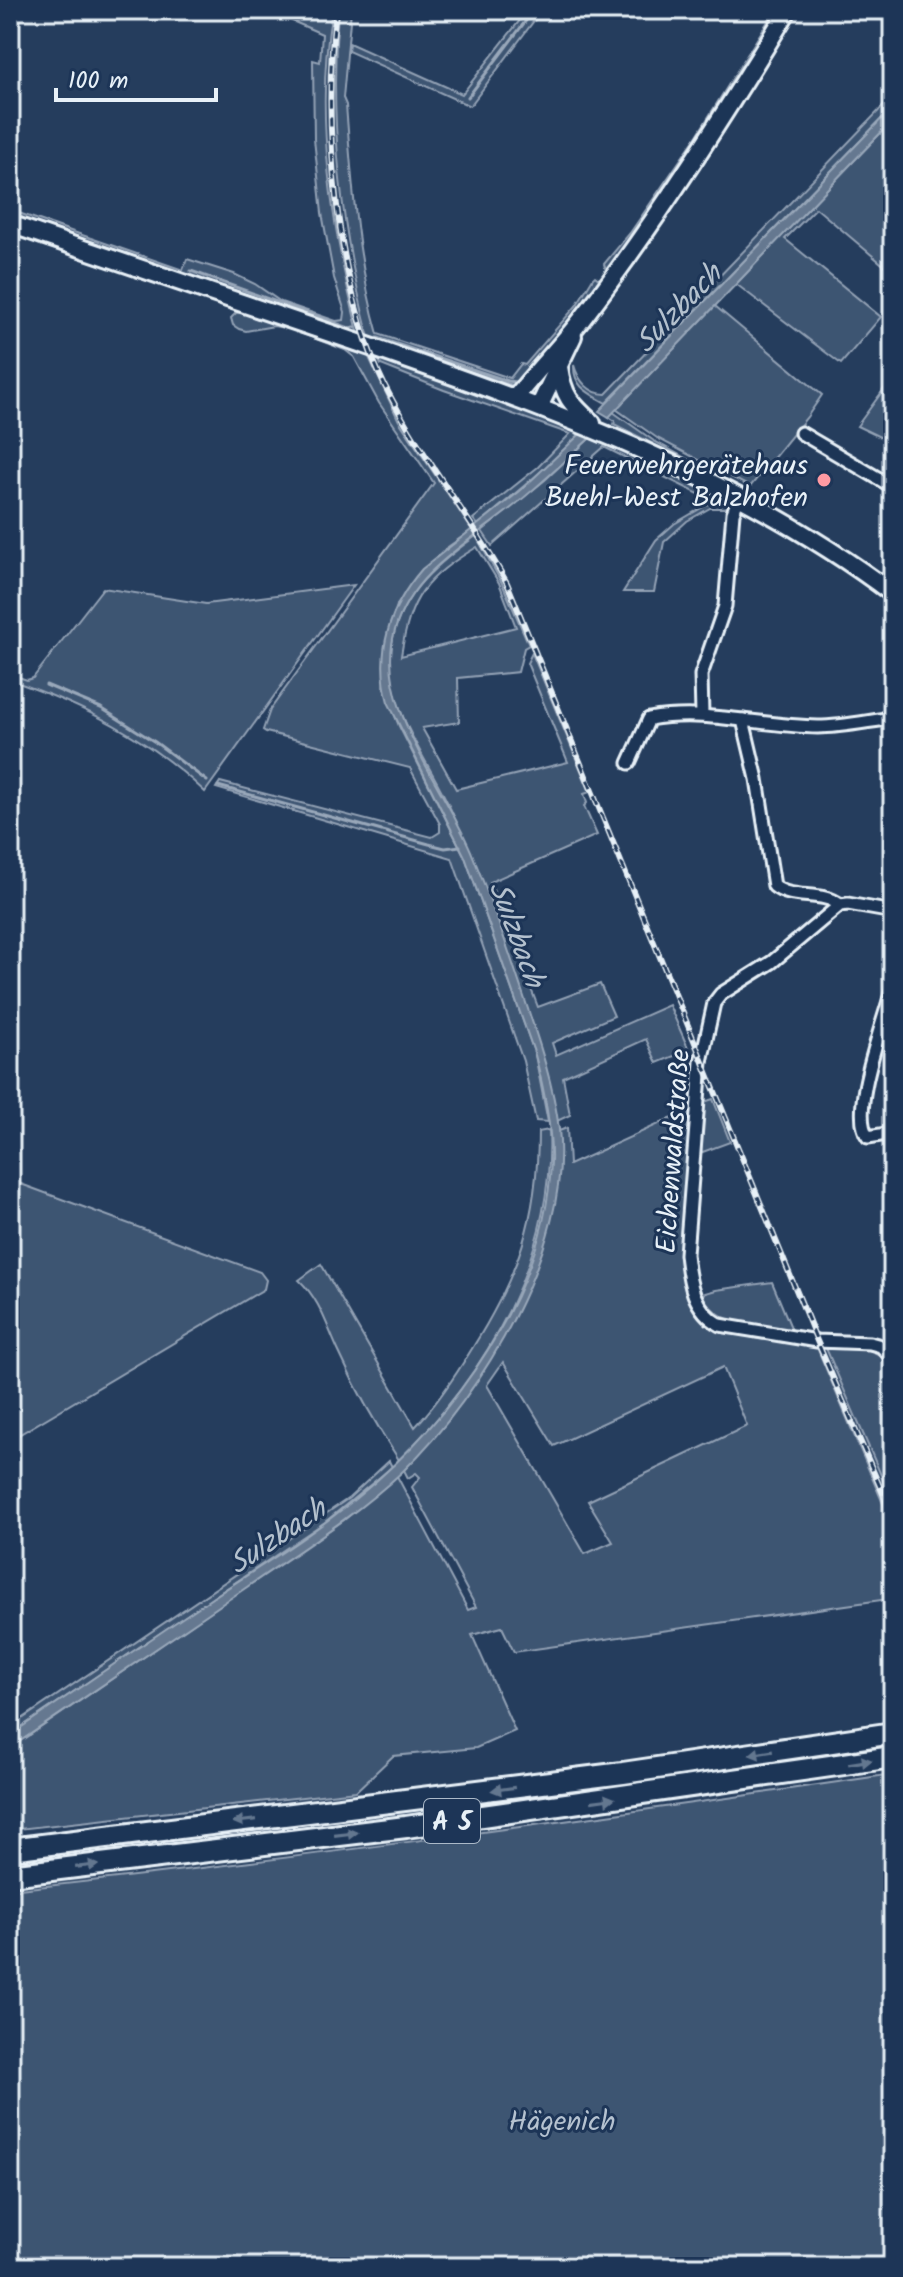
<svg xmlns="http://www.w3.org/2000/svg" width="903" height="2277" font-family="Kalam,sans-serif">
<rect width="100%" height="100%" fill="#253d5d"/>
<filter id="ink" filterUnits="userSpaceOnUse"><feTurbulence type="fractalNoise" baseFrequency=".0125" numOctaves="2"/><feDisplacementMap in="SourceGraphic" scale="16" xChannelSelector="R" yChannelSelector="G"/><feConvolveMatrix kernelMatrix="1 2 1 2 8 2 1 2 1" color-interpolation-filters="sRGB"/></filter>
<g filter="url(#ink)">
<g fill="#3e5472" stroke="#93a2b5" stroke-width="2" fill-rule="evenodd">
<path d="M267 10H332C314 117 332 231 359 335L10 217V210L183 270 187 259 234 274 255 284 281 302 336 321 344 320 345 312 334 278 322 213 314 139 313 60 320 62 322 34Z"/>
<path d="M338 10H351L343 98 346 105C352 182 357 261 378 334L510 378 521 364 525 365 576 306 593 278 595 276 601 281 516 386 369 338C341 231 329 120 338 10Z"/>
<polygon points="528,10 542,10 470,106 348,51 349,43 462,94"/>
<polygon points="775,10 782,10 723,107 610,271 606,271 604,264 630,233 696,137"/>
<path d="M893 96V107L606 403C589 393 573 387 574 365 578 380 589 394 606 394Z"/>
<polygon points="893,120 893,273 816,208 785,239 881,317 841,364 736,284"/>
<polygon points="715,306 822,395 807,417 750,487 657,438 616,409"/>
<polygon points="243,312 366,351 399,421 472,530 445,549 397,605 384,688 399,726 465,857 535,1055 548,1122 536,1121 523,1061 452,858 216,788 220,782 432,837 440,832 440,824 410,768 266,732 263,730 270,710 434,483 379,403 354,357 345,350 290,329 274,326 246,331 239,329 233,325 231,318 236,313"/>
<polygon points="376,354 573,428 573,431 580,434 544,469 478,525 473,519 538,467 570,434 444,390 381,365"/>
<polygon points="887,385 893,390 893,430 886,440 857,426"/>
<polygon points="613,412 654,441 743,490 614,424 615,421 609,417"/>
<polygon points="590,438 653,460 730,501 730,508 710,508 687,521 664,542 654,592 623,592 656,540 674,524 713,501 604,447 492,546 482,531 545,480"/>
<path d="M476 536 502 583 529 645 524 648 518 672 458 678 459 722 422 728 456 789 568 762 527 663 532 653 590 792 584 794 587 803 584 806 597 835 490 882 538 1007 600 984 614 1016 552 1043 556 1055 669 1005 689 1050 657 1063 646 1039 563 1077 570 1115 557 1121C548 1060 527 1011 505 953 488 908 473 862 454 817 433 764 387 715 391 654 394 599 434 566 476 536ZM477 547 499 583 516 627 401 656C410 596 425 578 477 547Z"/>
<path d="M354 585 205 792C147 737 85 706 10 680V674L27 680 33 678 103 588 206 604Z"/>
<polygon points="713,1099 730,1142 700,1153 704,1102"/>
<path d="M694 1108 681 1267 690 1298 704 1320 726 1331 758 1339 816 1345 893 1527V1604L888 1599 514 1652 502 1627 472 1635 515 1731 476 1748 393 1756 356 1791 10 1830V1706L19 1721 349 1498 389 1461 392 1467 325 1522 23 1726 30 1735 344 1520 397 1476 468 1610 476 1607 412 1487 420 1477 416 1473 408 1478 404 1470C491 1374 561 1265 559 1131L567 1128 569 1165ZM503 1362 554 1446 723 1367 747 1426 588 1501 613 1542 585 1554 487 1385Z"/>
<path d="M549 1130C555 1256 487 1374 399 1460 376 1425 355 1388 338 1350 326 1324 320 1300 299 1280L321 1264 415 1427C438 1403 456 1375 473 1347 518 1275 538 1219 538 1132Z"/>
<polygon points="10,1180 260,1272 266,1280 264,1289 10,1440"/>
<path d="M772 1282 792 1330C759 1327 718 1328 702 1294L716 1290Z"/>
<path d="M825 1346C851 1347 877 1344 893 1368V1503Z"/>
<path d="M893 1774V2267H10V1890C305 1858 599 1817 893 1774Z"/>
</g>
<g fill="#657890" stroke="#99a8ba" stroke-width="2">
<polygon points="893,107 893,120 609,417 599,411"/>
<path d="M580 434 590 438C565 461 541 484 515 505 470 542 412 571 395 630 373 706 447 789 473 856 491 900 507 945 522 991 537 1036 553 1081 559 1129 572 1245 483 1394 402 1472 355 1516 300 1550 247 1587 168 1640 89 1694 10 1748V1735C75 1691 140 1646 206 1602 256 1569 309 1537 355 1499 453 1419 546 1293 551 1162 552 1126 544 1089 535 1055L465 857 388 702C375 653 389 607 422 569L520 491Z"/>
</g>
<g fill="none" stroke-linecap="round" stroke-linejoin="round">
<g stroke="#99a8ba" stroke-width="3">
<polyline points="468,97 534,10"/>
<polyline points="191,271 349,328 355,327"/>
<polyline points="378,338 508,381 515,382 522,378"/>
<polyline points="532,366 593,291"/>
<polyline points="46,685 101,708 155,742 207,781"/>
<polyline points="218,786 429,844 445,848 460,846"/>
<polyline points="10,1716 19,1734"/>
</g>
<g stroke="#e8f1f8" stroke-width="17">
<g id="street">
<polyline points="801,433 893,487"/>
<polyline points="702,715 701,675 725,606 733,513 739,497"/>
<path d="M743 720 757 779 774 886C792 901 822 890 840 905"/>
<path d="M629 763 649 719C706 709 761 726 818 727 843 727 868 721 893 718"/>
<path d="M893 912 848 904 840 905 772 962 721 994 714 1003 701 1062 686 1254C689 1282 693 1310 720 1325L817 1341 870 1343 881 1346 893 1359"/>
<path d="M893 986C886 1017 848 1112 868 1137L893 1133"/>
</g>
</g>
<g stroke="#e8f1f8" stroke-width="22">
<g id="secondary">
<path d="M10 224C128 264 246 305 365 345 550 409 735 475 893 594"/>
<path d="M559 367C563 396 571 404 592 423"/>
<path d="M515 398C536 371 561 346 582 319 657 221 724 116 788 10"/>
<polyline points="539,407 573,336"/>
</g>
</g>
<g stroke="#e8f1f8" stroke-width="26">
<g id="highway">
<polyline points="10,1849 623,1773 893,1733"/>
<polyline points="10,1875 406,1827 893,1757"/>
</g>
</g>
<use href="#street" stroke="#1d3557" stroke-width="11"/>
<use href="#secondary" stroke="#1d3557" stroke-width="16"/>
<use href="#highway" stroke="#1d3557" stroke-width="20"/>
<g stroke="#e8f1f8" stroke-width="6">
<path id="rail" d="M336 10C321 119 336 287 385 386 420 455 469 515 507 583L817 1341 893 1517"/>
</g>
<use href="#rail" stroke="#1d3557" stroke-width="3" stroke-dasharray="9" stroke-linecap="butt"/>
</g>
<defs><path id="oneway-solid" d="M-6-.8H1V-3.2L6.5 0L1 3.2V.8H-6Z" transform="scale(2)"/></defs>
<g fill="#64778f">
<use href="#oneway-solid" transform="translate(761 1753) rotate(171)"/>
<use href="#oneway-solid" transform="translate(860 1762) rotate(-9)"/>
<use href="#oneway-solid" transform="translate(503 1789) rotate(172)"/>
<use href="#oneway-solid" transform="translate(603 1800) rotate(-8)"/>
<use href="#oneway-solid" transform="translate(245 1821) rotate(173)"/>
<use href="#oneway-solid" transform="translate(346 1834) rotate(-7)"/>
<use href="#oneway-solid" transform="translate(87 1866) rotate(-7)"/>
</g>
</g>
<circle fill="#ff9aa2" stroke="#1d3557" stroke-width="3" cx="824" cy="480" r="8"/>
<g text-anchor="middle" stroke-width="6" stroke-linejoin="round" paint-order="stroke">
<rect fill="#1d3557" stroke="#abb9c8" stroke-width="2" x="424" y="1799" width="56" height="44" rx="6"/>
<g font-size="26" font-weight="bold" fill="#e8f1f8">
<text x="452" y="1830">A 5</text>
</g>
<g font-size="28" fill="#e8f1f8" stroke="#1d3557" text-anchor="end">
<text x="808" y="474">Feuerwehrgerätehaus<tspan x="808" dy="32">Buehl-West Balzhofen</tspan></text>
</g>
<g font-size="28" fill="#e8f1f8" stroke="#1d3557">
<text transform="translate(672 1151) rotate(-86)" y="10">Eichenwaldstraße</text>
</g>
<g font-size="28" fill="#b5c2d0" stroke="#1d3557">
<text x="562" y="2130">Hägenich</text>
</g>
<g font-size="30" font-style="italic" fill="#b4c1ce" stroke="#1d3557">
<text transform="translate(678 308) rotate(-46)" y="10">Sulzbach</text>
<text transform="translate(517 934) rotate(70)" y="10">Sulzbach</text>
<text transform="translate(277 1536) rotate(-34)" y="10">Sulzbach</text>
</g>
</g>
<rect width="903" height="2277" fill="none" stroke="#1d3557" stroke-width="40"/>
<rect x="20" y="20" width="863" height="2237" fill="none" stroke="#e8f1f8" stroke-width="3" filter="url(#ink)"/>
<path d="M56 88v12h160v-12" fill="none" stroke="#e8f1f8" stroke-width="4"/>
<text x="68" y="88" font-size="24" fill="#e8f1f8" stroke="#1d3557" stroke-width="6" paint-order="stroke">100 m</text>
</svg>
